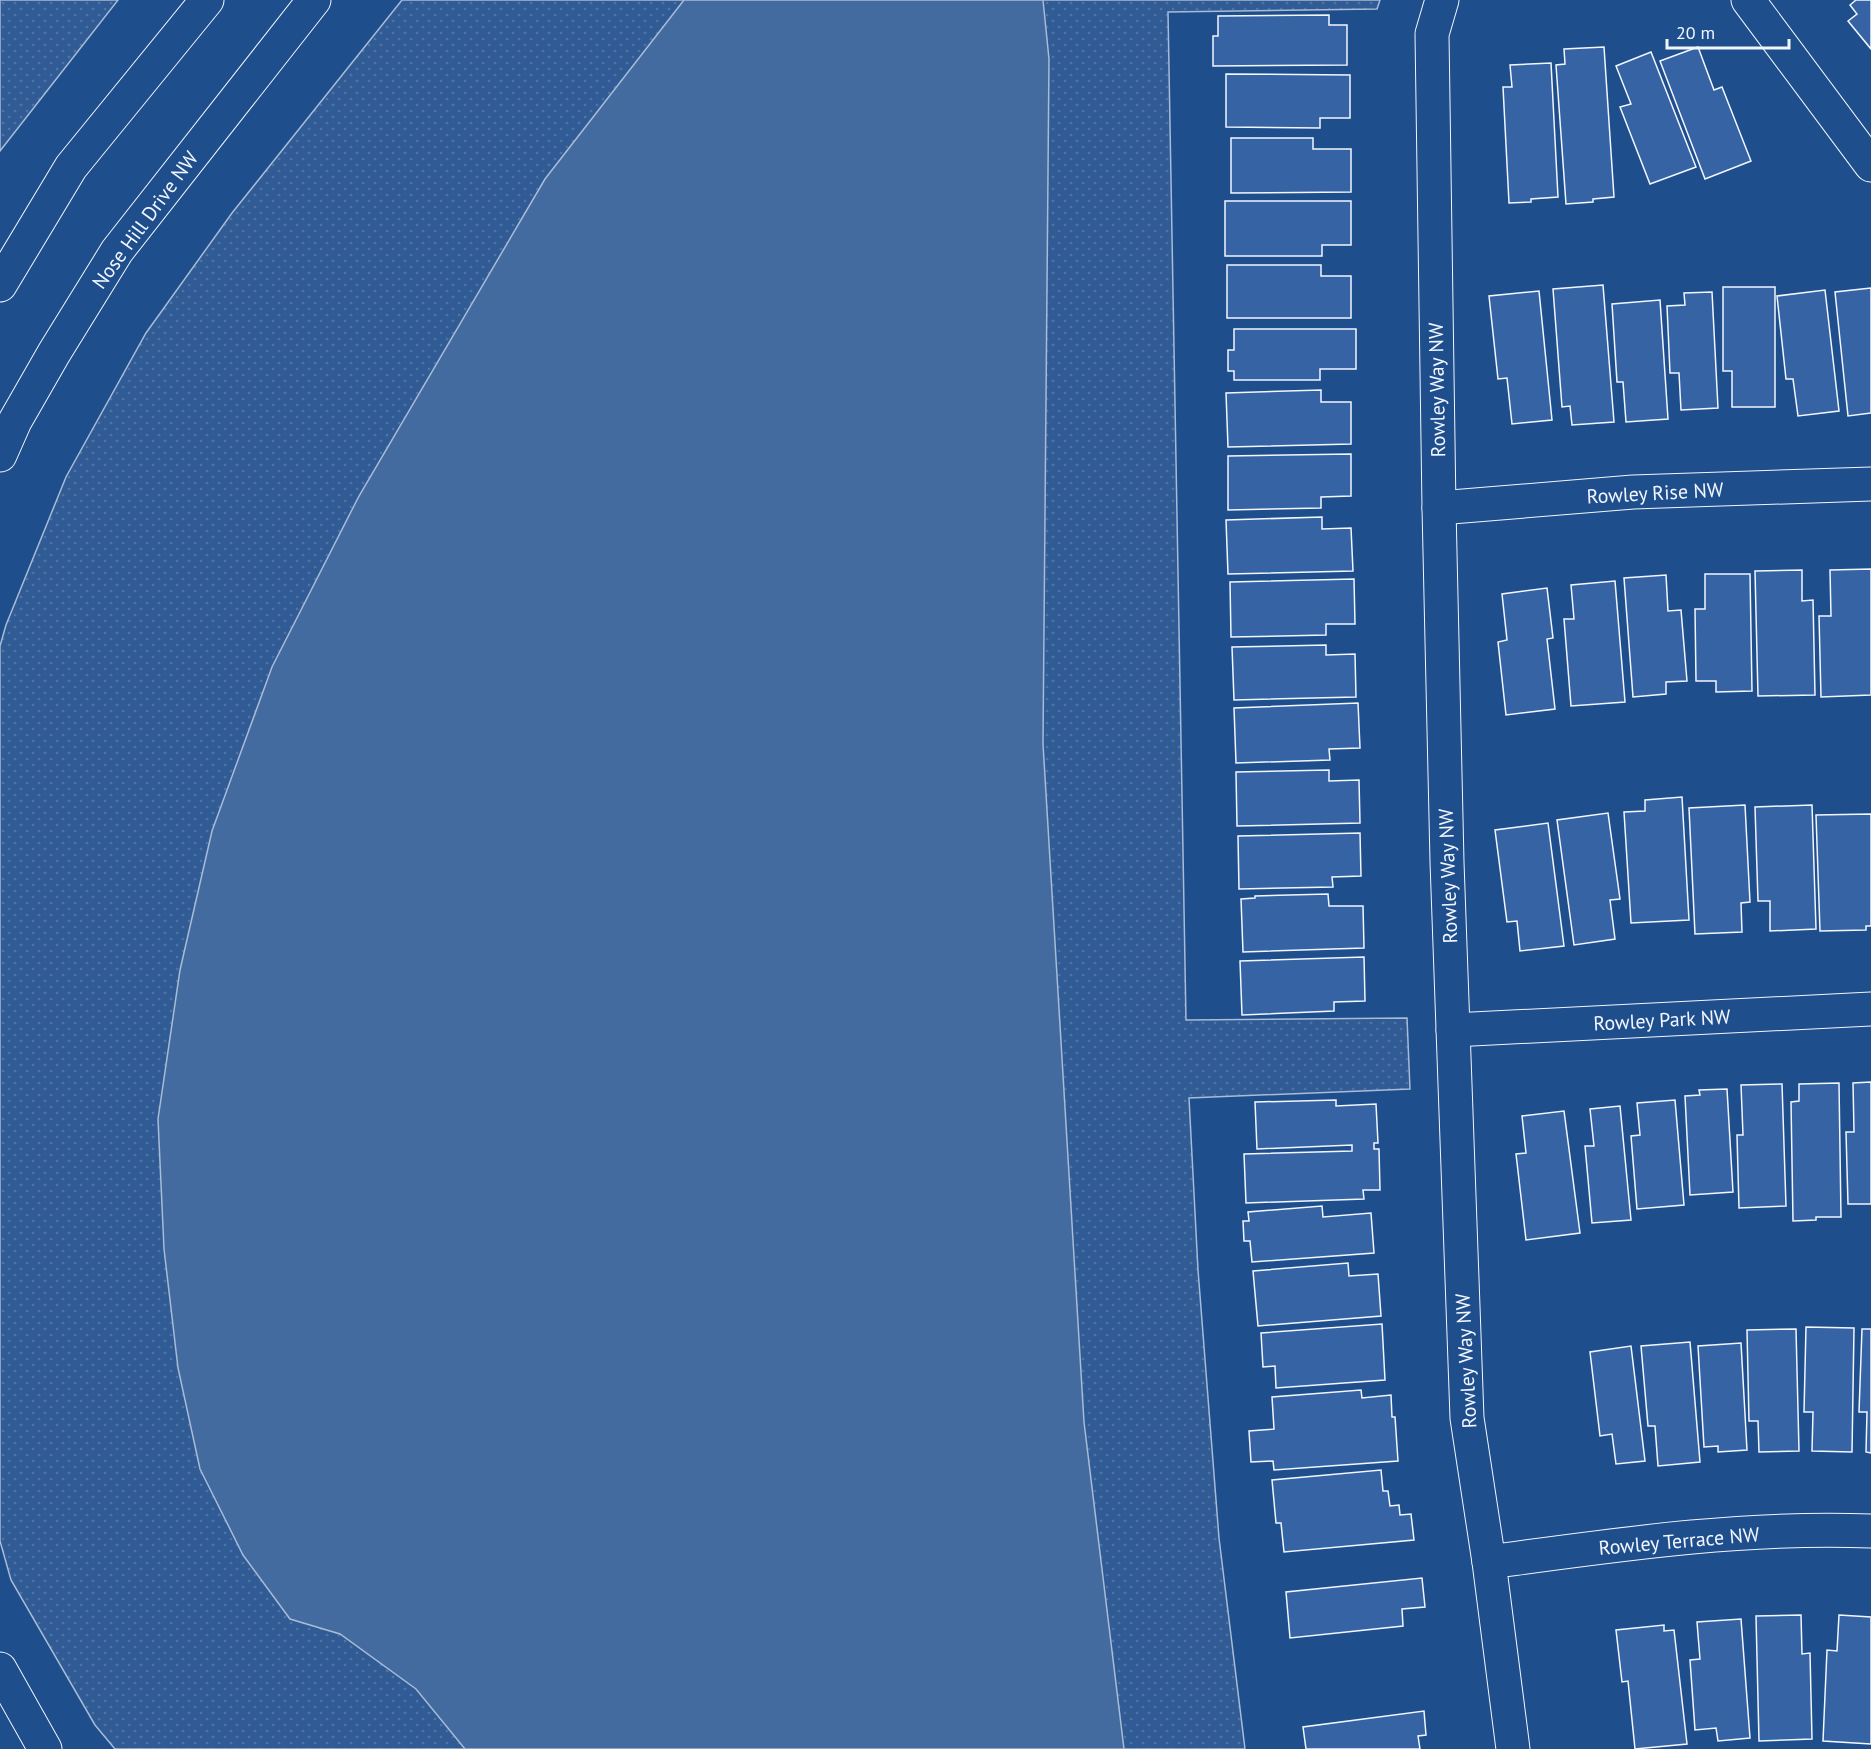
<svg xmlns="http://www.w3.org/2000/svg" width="1871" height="1749" font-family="'PT Sans',sans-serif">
<defs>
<pattern id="grass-dots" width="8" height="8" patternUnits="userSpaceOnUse" patternTransform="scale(1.5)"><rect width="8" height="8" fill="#305b95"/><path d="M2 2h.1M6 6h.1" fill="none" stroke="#4e73a5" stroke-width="1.8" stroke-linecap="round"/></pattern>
</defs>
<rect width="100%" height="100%" fill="#1f4e8c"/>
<g fill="url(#grass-dots)" stroke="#a8bbd7" stroke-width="1.5">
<polygon points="0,0 118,0 0,151"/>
<polygon points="402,0 1380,0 1377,9 1168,12 1186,1020 1407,1018 1410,1089 1189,1098 1198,1270 1219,1538 1245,1749 115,1749 95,1725 11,1580 0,1541 0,646 6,625 66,477 146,333 232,213"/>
</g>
<polygon fill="#446ba0" stroke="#a8bbd7" stroke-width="1.5" points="684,0 1043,0 1049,59 1043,744 1084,1422 1124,1749 465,1749 416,1689 340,1634 290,1619 243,1555 200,1469 178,1368 164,1249 158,1119 180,970 212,831 272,667 359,496 545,179"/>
<g fill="#3563a3" stroke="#f2f6ff" stroke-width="1.5">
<polygon points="1856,0 1871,0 1871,49 1848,21 1857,14 1850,5"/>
<polygon points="1329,15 1329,25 1347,25 1347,65 1213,66 1213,36 1218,36 1218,16"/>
<polygon points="1604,47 1614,197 1593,199 1593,202 1566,204 1556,65 1565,64 1564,49"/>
<polygon points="1698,47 1714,90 1722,87 1751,161 1705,179 1660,61"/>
<polygon points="1651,52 1696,167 1650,184 1620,107 1631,104 1616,66"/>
<polygon points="1551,63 1558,197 1531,199 1531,202 1509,203 1503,87 1512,87 1510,65"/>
<polygon points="1226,74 1350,75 1350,118 1320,118 1320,128 1226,127"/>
<polygon points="1231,138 1313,138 1313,149 1351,149 1351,192 1231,193"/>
<polygon points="1225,201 1351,201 1351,245 1322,245 1322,256 1225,256"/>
<polygon points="1227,265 1321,265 1321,276 1351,276 1351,318 1227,318"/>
<polygon points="1603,285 1614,422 1572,425 1570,406 1562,407 1553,289"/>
<polygon points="1723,287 1775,287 1775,407 1732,407 1732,371 1723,371"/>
<polygon points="1871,288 1871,413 1848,416 1835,292"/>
<polygon points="1825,290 1839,411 1798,416 1793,379 1786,379 1777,296"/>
<polygon points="1539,291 1552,420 1512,424 1507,378 1498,379 1489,296"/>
<polygon points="1712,292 1718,408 1681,410 1679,373 1670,373 1667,306 1685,305 1684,293"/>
<polygon points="1660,300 1668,419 1626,422 1623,382 1617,382 1612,304"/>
<polygon points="1234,329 1356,329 1356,369 1320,369 1320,380 1234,380 1234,371 1228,371 1228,350 1234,350"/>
<polygon points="1321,390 1321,402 1351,402 1351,444 1228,447 1226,393"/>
<polygon points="1351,454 1351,496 1321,497 1321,508 1228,510 1228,456"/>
<polygon points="1322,517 1322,529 1351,528 1353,571 1228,574 1226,520"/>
<polygon points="1871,569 1871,695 1821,697 1819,616 1831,616 1830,570"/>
<polygon points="1802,570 1802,601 1813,600 1815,695 1758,696 1755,571"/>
<polygon points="1705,574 1750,574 1752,691 1716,692 1716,681 1696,681 1695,609 1705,609"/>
<polygon points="1666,575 1668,611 1681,610 1687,681 1666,682 1666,694 1633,697 1624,578"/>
<polygon points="1354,579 1355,624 1326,624 1326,635 1231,637 1230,582"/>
<polygon points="1615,581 1625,702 1571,706 1564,619 1574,619 1571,585"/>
<polygon points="1547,588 1553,638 1547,639 1555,709 1506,715 1498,642 1507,640 1502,594"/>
<polygon points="1326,645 1326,655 1355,654 1356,697 1234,700 1232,647"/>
<polygon points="1358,703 1360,748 1329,749 1330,760 1236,763 1234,708"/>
<polygon points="1329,770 1329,781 1359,780 1360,823 1237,826 1236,772"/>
<polygon points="1682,797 1689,920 1631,923 1624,812 1645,811 1645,800"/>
<polygon points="1745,805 1750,902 1741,903 1742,932 1695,934 1689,808"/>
<polygon points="1812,805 1816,929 1770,931 1770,901 1758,901 1755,807"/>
<polygon points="1608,813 1620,899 1610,900 1615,939 1574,945 1557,820"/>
<polygon points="1871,814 1871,926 1866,926 1866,930 1820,931 1816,815"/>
<polygon points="1548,823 1564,946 1520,951 1517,921 1507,922 1495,830"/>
<polygon points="1360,833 1361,876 1332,877 1333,887 1239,889 1238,836"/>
<polygon points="1328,894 1329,906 1363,906 1364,948 1243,952 1241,899 1255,898 1255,896"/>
<polygon points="1364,957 1365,1001 1334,1002 1334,1011 1242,1015 1240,961"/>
<polygon points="1871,1082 1871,1204 1848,1204 1846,1132 1854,1132 1853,1083"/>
<polygon points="1839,1083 1841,1217 1816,1217 1816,1220 1793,1221 1791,1102 1799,1101 1799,1084"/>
<polygon points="1782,1084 1786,1206 1739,1208 1737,1135 1743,1135 1741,1085"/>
<polygon points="1727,1089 1733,1192 1690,1195 1685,1096 1700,1095 1699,1090"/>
<polygon points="1336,1100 1336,1106 1376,1104 1378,1143 1374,1143 1374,1149 1379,1149 1380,1190 1363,1190 1364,1199 1246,1203 1244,1154 1352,1151 1352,1145 1257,1149 1255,1102"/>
<polygon points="1675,1100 1684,1205 1637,1209 1631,1136 1640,1135 1637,1103"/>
<polygon points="1620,1106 1631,1220 1592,1223 1585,1146 1594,1146 1590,1109"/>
<polygon points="1564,1111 1580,1233 1526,1240 1516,1154 1526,1153 1522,1116"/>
<polygon points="1322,1206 1323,1217 1371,1213 1374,1253 1252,1262 1250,1241 1244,1241 1243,1221 1249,1221 1248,1212"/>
<polygon points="1348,1263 1349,1276 1378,1274 1381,1316 1258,1326 1253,1271"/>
<polygon points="1382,1324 1385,1380 1276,1388 1275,1366 1263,1367 1261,1333"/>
<polygon points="1806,1327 1854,1328 1852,1452 1812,1451 1813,1412 1804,1412"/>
<polygon points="1796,1329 1799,1451 1759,1452 1758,1421 1749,1421 1747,1330"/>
<polygon points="1862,1329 1871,1329 1871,1453 1866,1452 1867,1412 1859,1412"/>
<polygon points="1690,1342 1700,1462 1658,1466 1655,1426 1648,1426 1641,1346"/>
<polygon points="1741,1343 1747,1450 1718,1452 1718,1446 1704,1447 1698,1346"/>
<polygon points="1631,1346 1645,1461 1616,1464 1612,1434 1600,1436 1590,1352"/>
<polygon points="1361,1390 1362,1398 1391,1395 1392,1417 1395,1417 1398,1461 1274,1470 1273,1461 1251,1462 1249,1431 1274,1429 1272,1397"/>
<polygon points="1381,1470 1383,1491 1388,1491 1390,1506 1399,1505 1400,1515 1411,1514 1414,1540 1284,1552 1281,1523 1276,1523 1272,1480"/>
<polygon points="1422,1578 1425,1607 1402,1609 1403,1626 1290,1638 1286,1592"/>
<polygon points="1801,1615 1802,1654 1810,1653 1812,1739 1759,1741 1756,1616"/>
<polygon points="1839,1615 1871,1617 1871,1744 1823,1741 1827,1650 1837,1651"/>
<polygon points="1741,1619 1750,1738 1718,1741 1716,1728 1695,1730 1690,1660 1700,1659 1697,1622"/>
<polygon points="1664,1625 1664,1631 1674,1630 1687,1744 1635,1749 1628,1681 1622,1682 1616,1630"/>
<polygon points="1424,1711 1426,1735 1418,1736 1420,1749 1306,1749 1303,1727"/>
</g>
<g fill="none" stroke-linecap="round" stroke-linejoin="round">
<g stroke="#f2f6ff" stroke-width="35">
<g id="minor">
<polyline points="1442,0 1432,34 1439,508 1447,862 1467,1418 1489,1562 1513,1749"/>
<polyline points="1748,0 1871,165"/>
<polyline points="0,285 71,167 207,0"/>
<polyline points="0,455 15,421 54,353 117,251 314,0"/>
<polyline points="1439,508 1633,492 1871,484"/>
<polyline points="1453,1030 1871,1009"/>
<path d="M1489 1562C1615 1545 1743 1526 1871 1531"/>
<polyline points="0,1669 45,1749"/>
</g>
</g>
<use href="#minor" stroke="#1f4e8c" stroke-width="33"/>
</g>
<g text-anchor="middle" stroke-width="4.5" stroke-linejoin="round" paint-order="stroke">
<g font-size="20" fill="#f2f6ff" stroke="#1f4e8c">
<text transform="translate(145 220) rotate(-54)" y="7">Nose Hill Drive NW</text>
<text transform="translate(1437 390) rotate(-91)" y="7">Rowley Way NW</text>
<text transform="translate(1655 493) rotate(-3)" y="7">Rowley Rise NW</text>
<text transform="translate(1448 876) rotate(-92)" y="7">Rowley Way NW</text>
<text transform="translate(1662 1020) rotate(-3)" y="7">Rowley Park NW</text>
<text transform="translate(1466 1361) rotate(-93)" y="7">Rowley Way NW</text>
<text transform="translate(1679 1541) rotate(-5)" y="7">Rowley Terrace NW</text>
</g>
</g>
<path d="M1667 39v9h122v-9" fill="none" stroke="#f2f6ff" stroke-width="3"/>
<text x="1676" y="39" font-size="18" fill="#f2f6ff" stroke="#1f4e8c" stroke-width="4.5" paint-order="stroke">20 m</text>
</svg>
